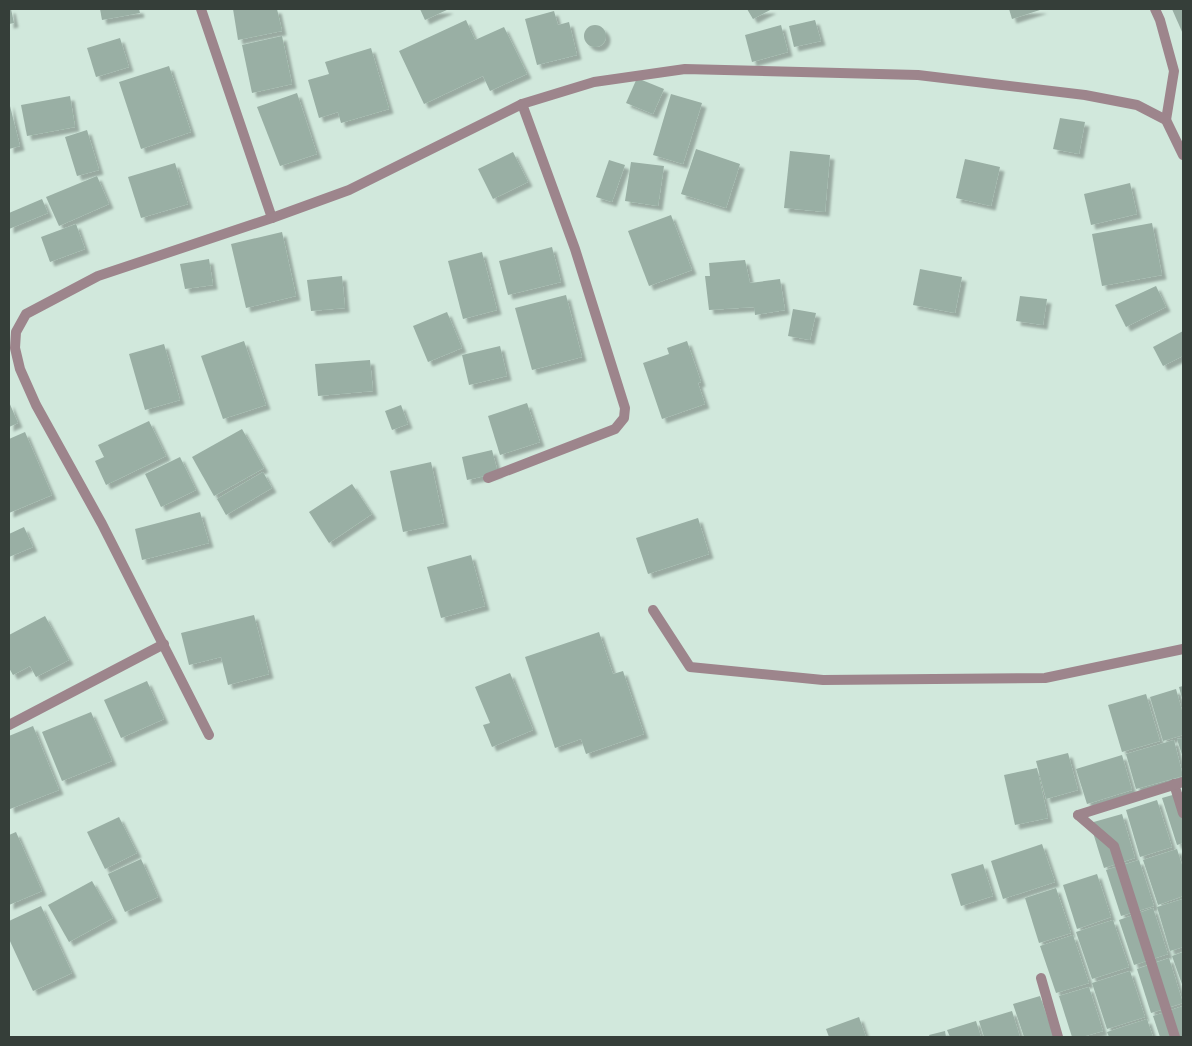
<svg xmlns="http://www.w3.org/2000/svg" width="1192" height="1046" font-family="'Varela Round',sans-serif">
<defs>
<filter id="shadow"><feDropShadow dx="4.5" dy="4.5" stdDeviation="1" flood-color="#0004"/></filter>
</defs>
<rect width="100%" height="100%" fill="#d1e8dc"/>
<g fill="#99afa4" filter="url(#shadow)">
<polygon points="9,9 11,9 14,23 9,24"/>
<polygon points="100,9 139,9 140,13 102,20"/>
<polygon points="233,9 277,9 282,31 238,40"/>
<polygon points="420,9 449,9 425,20"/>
<polygon points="747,9 772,9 753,19"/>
<polygon points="1009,9 1043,9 1012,19"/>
<polygon points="1172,9 1183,9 1183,34"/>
<polygon points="554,11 558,25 569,22 577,55 537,65 525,19"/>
<polygon points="466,20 475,40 504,27 527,74 490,91 483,76 424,104 399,51"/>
<polygon points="815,20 821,41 794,47 789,26"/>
<circle cx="595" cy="36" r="11"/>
<polygon points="781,25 788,52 752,62 745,35"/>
<polygon points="282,36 292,84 252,93 242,45"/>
<polygon points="120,38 129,67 96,77 87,48"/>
<polygon points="371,48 389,109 341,123 338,112 319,118 308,80 329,74 325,62"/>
<polygon points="169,66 191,132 141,149 119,82"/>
<polygon points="637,78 664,89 653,114 626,103"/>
<polygon points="297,93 317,154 280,166 257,107"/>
<polygon points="671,94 702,103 683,164 653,155"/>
<polygon points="70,96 75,127 27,136 21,105"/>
<polygon points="9,102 20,146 9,149"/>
<polygon points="1060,118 1085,122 1079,154 1053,149"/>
<polygon points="87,130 99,170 77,176 65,137"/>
<polygon points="696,149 740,164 726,208 681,194"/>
<polygon points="790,151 830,155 825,212 784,208"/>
<polygon points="513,152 528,182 493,199 478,169"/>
<polygon points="965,159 1000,167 991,206 956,198"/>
<polygon points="609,160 625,165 612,202 596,197"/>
<polygon points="631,162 664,166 658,206 625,201"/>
<polygon points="175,163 188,204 141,218 128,177"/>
<polygon points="97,176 109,204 59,226 46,197"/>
<polygon points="1130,183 1137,214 1091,225 1084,194"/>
<polygon points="42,199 48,213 9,229 9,213"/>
<polygon points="671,215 692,270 649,286 628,231"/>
<polygon points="1152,223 1162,275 1102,286 1092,234"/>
<polygon points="76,224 85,249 50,262 41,237"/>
<polygon points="282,232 296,296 246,308 231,244"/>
<polygon points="552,247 561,282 508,295 499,261"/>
<polygon points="482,252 497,310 463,319 448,261"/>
<polygon points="209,259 213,285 185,289 180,264"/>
<polygon points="745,260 750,283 780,279 785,310 755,315 754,307 709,310 705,276 710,276 709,263"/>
<polygon points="920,269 962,277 955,313 913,305"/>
<polygon points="342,276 345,308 311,311 307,280"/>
<polygon points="1156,286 1166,307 1126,327 1115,305"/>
<polygon points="566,295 582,357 532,370 515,308"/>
<polygon points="1020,296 1047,299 1043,325 1016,321"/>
<polygon points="793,309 816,313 810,340 788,336"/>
<polygon points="447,312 462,348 428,362 413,326"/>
<polygon points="1183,331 1183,356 1163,366 1153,347"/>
<polygon points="244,341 266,405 223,419 201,356"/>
<polygon points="687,341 701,382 698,383 705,404 662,419 643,363 669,354 667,348"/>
<polygon points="164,344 180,400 145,410 129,354"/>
<polygon points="500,346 507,376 469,385 462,355"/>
<polygon points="370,360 373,391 318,396 315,364"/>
<polygon points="9,402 18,423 9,427"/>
<polygon points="527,403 540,442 500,455 488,416"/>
<polygon points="401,405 408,424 392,430 385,411"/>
<polygon points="149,421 166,456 106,485 95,461 104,457 98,445"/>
<polygon points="242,429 264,468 214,496 192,457"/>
<polygon points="25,432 52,495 9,513 9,439"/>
<polygon points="492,450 498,473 467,480 462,457"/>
<polygon points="180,457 196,490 161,507 145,474"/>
<polygon points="431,462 444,523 403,532 390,471"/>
<polygon points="263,472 272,488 226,515 217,499"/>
<polygon points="352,484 372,514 329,543 309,512"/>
<polygon points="200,512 209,543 142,560 135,529"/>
<polygon points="698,518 709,554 648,574 636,538"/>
<polygon points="24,527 33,547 9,557 9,534"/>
<polygon points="471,555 485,606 441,618 427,567"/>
<polygon points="254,615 269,674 228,685 221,657 189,665 181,633"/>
<polygon points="45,616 69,660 36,677 30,666 13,675 9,668 9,635"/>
<polygon points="599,632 613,674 623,671 644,734 586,754 581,739 555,748 525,657"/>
<polygon points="510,673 533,730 492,747 483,725 490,723 475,687"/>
<polygon points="147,681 164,719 121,738 104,700"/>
<polygon points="1183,686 1183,702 1179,687"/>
<polygon points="1176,689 1183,714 1183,735 1163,741 1150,697"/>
<polygon points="1146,694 1160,741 1122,752 1108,705"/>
<polygon points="91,712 112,761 62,781 42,732"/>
<polygon points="33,726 59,790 10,809 9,805 9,736"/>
<polygon points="1183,738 1183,758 1177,739"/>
<polygon points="1174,740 1183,776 1136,789 1126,754"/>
<polygon points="1068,753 1078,790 1046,799 1036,761"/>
<polygon points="1122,755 1132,790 1087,804 1076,769"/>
<polygon points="1037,768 1048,818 1015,825 1004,775"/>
<polygon points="1183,792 1183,843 1177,845 1162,798"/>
<polygon points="1157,800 1172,847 1140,857 1126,810"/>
<polygon points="1122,814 1135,858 1104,868 1090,823"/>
<polygon points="119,817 137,853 105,869 87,832"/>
<polygon points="16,832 42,891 9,905 9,835"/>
<polygon points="1042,844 1055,882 1003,899 991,861"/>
<polygon points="1177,849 1183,868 1183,896 1158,905 1143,860"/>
<polygon points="141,859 158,897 125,912 108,874"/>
<polygon points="1139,860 1154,906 1121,916 1106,870"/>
<polygon points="983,864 993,896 961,906 951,874"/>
<polygon points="1097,874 1111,917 1077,929 1063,885"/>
<polygon points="92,881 113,918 69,942 48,905"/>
<polygon points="1056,888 1071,933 1039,943 1025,898"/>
<polygon points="1183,899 1183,947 1170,951 1157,907"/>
<polygon points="41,906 72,973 33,991 9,939 9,921"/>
<polygon points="1153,908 1168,954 1134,965 1119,920"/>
<polygon points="1113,920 1129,967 1092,979 1076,932"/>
<polygon points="1073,935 1089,983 1056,993 1040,946"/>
<polygon points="1183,952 1183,987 1172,956"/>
<polygon points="1169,958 1183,1003 1151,1013 1137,969"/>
<polygon points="1130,971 1145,1017 1107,1029 1092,983"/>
<polygon points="1089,987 1103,1031 1082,1037 1072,1037 1059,996"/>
<polygon points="1040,996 1054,1037 1024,1037 1013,1004"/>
<polygon points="1183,1006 1183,1037 1160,1037 1153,1016"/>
<polygon points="1012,1011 1020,1037 984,1037 979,1021"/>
<polygon points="859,1017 866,1037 829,1037 826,1029"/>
<polygon points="1147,1019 1153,1037 1109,1037 1107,1032"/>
<polygon points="976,1021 981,1037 950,1037 947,1030"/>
<polygon points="945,1031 946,1037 930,1037 929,1035"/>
</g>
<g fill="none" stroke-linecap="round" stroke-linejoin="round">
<g stroke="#9d858c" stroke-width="10">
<polyline points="201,9 272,218"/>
<polyline points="1155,9 1160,20 1174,71 1166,120"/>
<polyline points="488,478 615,429 624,418 625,408 575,249 522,104"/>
<polyline points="653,610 690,667 823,680 1045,678 1183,649"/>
<polyline points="9,725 164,644"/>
<polyline points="209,735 102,524 36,405 20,369 15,348 16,332 26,314 98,276 272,218 349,190 522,104 594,82 685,69 918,75 1085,95 1137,105 1166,120 1183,155"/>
<polyline points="1174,784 1183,813"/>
<polyline points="1078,815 1114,846 1175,1037"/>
<polyline points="1078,815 1183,782"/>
<polyline points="1041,978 1058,1037"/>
</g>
</g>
<rect width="1192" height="1046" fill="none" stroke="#353e39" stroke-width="20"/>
</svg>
